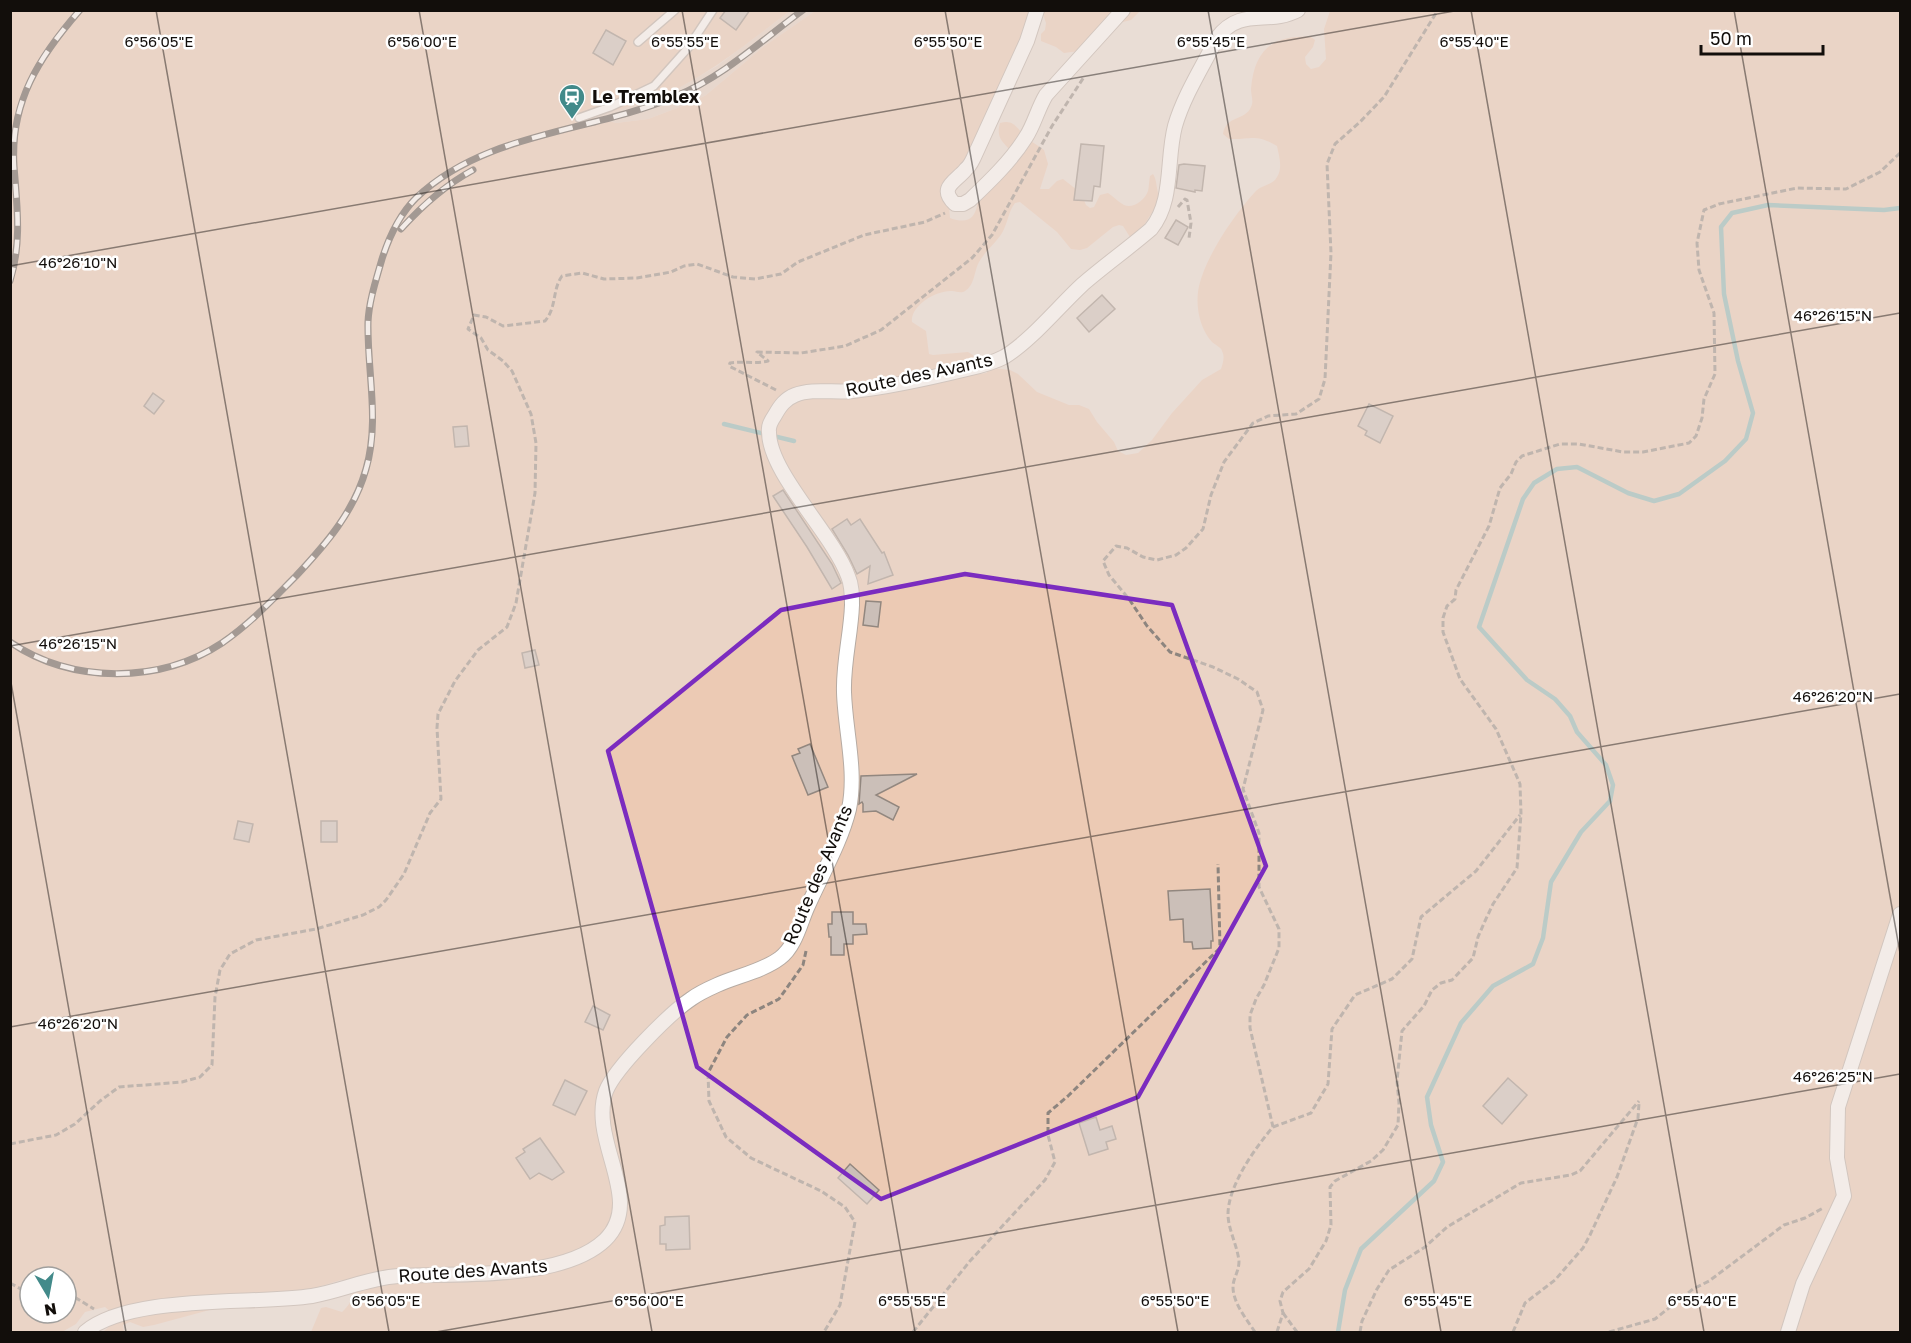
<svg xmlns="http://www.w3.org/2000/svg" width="1911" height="1343" font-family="'Golos Text',sans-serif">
<rect width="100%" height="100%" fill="#e9ddd5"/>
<polygon fill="#e4d1c4" points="790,11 815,11 763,47 706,95 693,102 648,119 616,123 592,117 667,94 691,81 717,66"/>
<g fill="#eccab4" fill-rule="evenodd">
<path d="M10 11H790C751 40 713 72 668 93 645 103 618 109 594 117L616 123 648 119 693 102 706 95 763 47 815 11H1034L956 183 949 206 950 218C982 230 977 198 980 179L989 175 1010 150C1002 141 996 137 1000 123 1016 118 1018 132 1028 139 1033 143 1039 146 1044 150L1048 164 1040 189H1049L1057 181 1063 179 1081 193 1086 205 1090 208 1094 207 1100 195 1108 193C1113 196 1118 202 1124 205 1133 209 1145 200 1148 191 1149 187 1149 181 1150 176L1153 174C1156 179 1156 182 1157 188 1161 206 1155 207 1146 222 1141 230 1140 235 1130 237L1123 226 1119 225 1113 227 1087 248 1080 250 1071 249 1057 232 1020 202 1015 203C1008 212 1008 223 1002 233 996 243 985 251 979 262 974 271 975 285 965 291 960 294 957 291 952 291 936 290 910 306 912 322L926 331 929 354 933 355 968 352 973 355 975 371 979 374 986 373 992 368 1010 370 1018 374 1037 392 1069 405H1079L1089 409 1097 422 1114 442 1118 451 1126 455 1138 453 1152 440 1172 413 1202 380 1221 369C1223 363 1225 357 1222 351 1221 347 1215 345 1212 342 1199 327 1195 305 1199 286 1206 256 1234 215 1255 192 1261 185 1272 186 1277 177 1283 168 1279 156 1277 146 1255 133 1251 140 1229 139L1223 134C1226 115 1245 121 1251 107 1254 101 1251 96 1251 89 1254 50 1273 34 1311 37L1315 40 1313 47 1305 57 1306 64 1311 69 1319 67 1326 59 1324 29 1330 11H1900V1332H311L321 1308 326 1307 342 1312C353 1302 355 1294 348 1281L341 1280 295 1294 217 1308 154 1325 143 1327 130 1322 123 1325 124 1332H103L112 1324V1313L105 1307 85 1312 76 1324 62 1332H11ZM30 1277H66V1313H30Z"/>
<polygon points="1042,11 1140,11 1131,20 1107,26 1079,51 1064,53 1056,47 1041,41 1041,34 1045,30 1046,23"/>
</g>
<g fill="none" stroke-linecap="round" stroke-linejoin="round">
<g stroke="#84b7b6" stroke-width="4.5">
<polyline points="724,424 794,441"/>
<polyline points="1338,1332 1345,1290 1361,1249 1434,1181 1443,1162 1431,1125 1427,1097 1461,1023 1493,986 1533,964 1543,938 1551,882 1581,832 1610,801 1613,785 1606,765 1577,732 1570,716 1555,699 1527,680 1479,627 1523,499 1534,483 1557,469 1577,467 1628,493 1654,501 1679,494 1725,461 1746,439 1753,413 1738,361 1724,294 1721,227 1732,213 1768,205 1884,210 1900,208"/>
</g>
</g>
<g fill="#cbbfb8" stroke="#92877f" stroke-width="1.5">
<polygon points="726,10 750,10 736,30 720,18"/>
<polygon points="606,30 626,41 613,65 593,53"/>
<polygon points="1081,144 1104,146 1100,187 1094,186 1092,201 1074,200"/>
<polygon points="1184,164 1205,166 1202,191 1195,190 1195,192 1176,188 1179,165"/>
<polygon points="1176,220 1188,227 1178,245 1165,238"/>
<polygon points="1102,295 1115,309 1089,332 1077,318"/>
<polygon points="153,393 164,401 154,414 144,406"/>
<polygon points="1369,404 1393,416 1380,443 1365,435 1367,431 1358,426"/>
<polygon points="467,426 469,446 455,447 453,427"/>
<polygon points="783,490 832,564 841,583 832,589 807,547 773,496"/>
<polygon points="847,519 851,525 860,519 882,553 884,552 893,575 868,584 870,566 857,574 848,555 832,529"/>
<polygon points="866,601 881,602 878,627 863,625"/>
<polygon points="535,650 539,665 525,668 522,653"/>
<polygon points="810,744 828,787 808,795 792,756 800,753 798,749"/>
<polygon points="917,774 876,795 899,807 893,820 876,811 863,812 863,804 862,802 859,804 861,776"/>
<polygon points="238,821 253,824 249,842 234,839"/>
<rect x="321" y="821" width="16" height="21"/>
<polygon points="1210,889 1213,941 1211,941 1211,948 1193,949 1192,942 1184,942 1183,919 1170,920 1168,891"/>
<polygon points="832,912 853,912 853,924 866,924 867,934 853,935 853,944 844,944 844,955 831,955 831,937 829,937 828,924 832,924"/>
<polygon points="593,1006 610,1015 603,1030 585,1022"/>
<polygon points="1508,1078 1527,1095 1502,1124 1483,1106"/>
<polygon points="565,1080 587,1091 575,1115 553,1105"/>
<polygon points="1096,1117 1100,1130 1112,1126 1116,1139 1106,1142 1108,1149 1089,1155 1079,1123"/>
<polygon points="540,1138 564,1172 552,1180 539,1173 530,1179 516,1158 525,1152 523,1149"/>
<polygon points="850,1164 879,1190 867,1204 838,1178"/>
<polygon points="689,1216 690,1249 666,1250 666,1244 660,1244 660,1226 665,1225 665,1217"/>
</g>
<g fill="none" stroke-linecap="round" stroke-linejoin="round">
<g stroke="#b6aba3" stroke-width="10">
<g id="lane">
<polyline points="638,42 675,10"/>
<polyline points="579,118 610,107 654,86 688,48 713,10"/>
</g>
</g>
<g stroke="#b6aba3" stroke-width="16">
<g id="street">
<path d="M1037 10 1027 41 974 157C972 161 970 166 966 169 957 181 937 187 955 204H963L970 200C990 181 1011 161 1026 137 1034 125 1038 108 1046 95L1123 10"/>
<path d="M85 1332C130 1294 252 1305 312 1296 341 1291 368 1278 398 1276 455 1273 562 1281 605 1240 646 1200 588 1141 606 1091 615 1068 670 1013 691 999 699 993 708 989 717 985 737 976 763 971 780 958 795 947 800 924 807 908 821 876 841 842 849 809 857 771 845 730 844 692 843 663 851 634 852 605 852 595 852 585 848 576 833 534 769 473 769 432 768 426 771 421 775 415 780 406 785 399 795 395 812 388 834 393 853 391 891 387 930 378 967 369 980 366 993 363 1004 357 1031 341 1059 306 1083 284 1105 265 1129 248 1151 229 1174 201 1166 160 1175 126 1184 95 1203 66 1217 38 1241 6 1268 26 1298 10"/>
<polyline points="1788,1332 1803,1284 1844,1196 1837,1158 1838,1107 1900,914"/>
</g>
</g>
<g stroke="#8d857f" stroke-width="3" stroke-dasharray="6 3" stroke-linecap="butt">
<polyline points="1178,207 1185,199 1187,200 1191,223 1189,238"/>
<path d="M776 390 729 366 730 363C743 361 756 364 768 361L757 352 801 353 845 346 881 330 972 258 992 235 1052 126 1084 77"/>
<polyline points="806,951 803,965 779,999 747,1015 727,1037 708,1073 709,1101 726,1137 751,1158 821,1191 845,1207 855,1222 840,1305 824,1332"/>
<polyline points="1273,1127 1311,1113 1328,1084 1332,1029 1355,995 1392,979 1412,959 1421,917 1476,871 1520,815"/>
<path d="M10 1144 56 1135 75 1124 100 1101 119 1087 182 1082 200 1077 212 1065 215 997 220 970 230 954 256 940 316 929 363 915 379 907 386 900 404 874 430 813 441 799 437 728 438 714 455 681 478 650 507 627 516 603 535 493 536 443 531 414 512 371 503 361 488 350 481 338 468 329 474 315 486 317 503 326 545 321C557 307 552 290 562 276L582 273 604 279 637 278 671 272 684 266 697 264 733 277 755 279 781 274 798 262 864 235 925 222 945 213"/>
<polyline points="10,1283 30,1294"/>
<polyline points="66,1296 76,1298 94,1309"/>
<polyline points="1283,1313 1297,1332"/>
<polyline points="913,1332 970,1261 1045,1180 1055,1162 1048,1135 1048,1113 1068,1096 1220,948 1218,864"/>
<path d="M1255 1332C1247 1320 1233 1303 1233 1287 1233 1278 1239 1272 1239 1261 1237 1245 1229 1231 1228 1216 1227 1187 1255 1148 1273 1127L1250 1028V1015L1256 999 1264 985 1279 948V929L1259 887V833L1243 789 1263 710 1257 692 1238 679 1213 667 1170 652 1147 626 1129 599 1109 575 1103 561 1116 546 1127 548 1143 557 1157 560 1176 555 1186 548 1203 529 1211 495 1224 462 1253 423 1268 416 1296 414 1319 399 1325 379 1331 253 1327 164 1335 144 1360 122 1384 97 1438 10"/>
<polyline points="1277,1332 1283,1313 1280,1301 1283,1292 1309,1269 1326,1241 1331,1225 1330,1187 1335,1181 1371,1161 1383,1150 1398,1125 1399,1103 1397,1081 1402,1031 1424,1006 1432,990 1441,983 1452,980 1473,958 1478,937 1485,921 1493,904 1517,868 1521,814 1520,784 1496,729 1460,679 1443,632 1443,618 1447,606 1455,599 1456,590 1489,526 1500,488 1511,474 1516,462 1522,456 1560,444 1579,444 1623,452 1643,452 1689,443 1696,436 1702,418 1704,399 1715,374 1714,313 1699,270 1697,243 1704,210 1719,204 1797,188 1846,189 1880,172 1900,153"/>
<polyline points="1360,1332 1362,1321 1377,1289 1389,1270 1425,1247 1447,1227 1521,1183 1571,1175 1580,1171 1639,1101"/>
<polyline points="1513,1332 1525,1303 1555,1280 1583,1248 1590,1235 1617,1177 1638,1118 1639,1103"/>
<polyline points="1609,1332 1655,1319 1693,1289 1709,1281 1784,1225 1805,1218 1823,1208"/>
</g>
<use href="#lane" stroke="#fff" stroke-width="7"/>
<use href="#street" stroke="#fff" stroke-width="14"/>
<g stroke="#4e4843" stroke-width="7">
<g id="rail">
<path d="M401 229C422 206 445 185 473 170"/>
<path d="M10 281C22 242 17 206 14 166 10 102 39 57 80 10"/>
<path d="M10 642C72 684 160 684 222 643 250 624 272 600 296 576 326 544 354 512 366 469 380 421 367 371 368 322 369 301 376 280 382 259 389 237 399 215 416 198 486 131 591 133 676 96 723 77 762 40 803 10"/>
</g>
</g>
<use href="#rail" stroke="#fff" stroke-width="4.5" stroke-dasharray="14" stroke-linecap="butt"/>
</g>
<path d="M0 0H1911V1343H0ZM965 574 1172 605 1266 866 1138 1097 881 1199 697 1067 608 751 781 610Z" fill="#e9ddd5" fill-opacity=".55" fill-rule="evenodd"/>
<path fill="none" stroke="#7b2cbf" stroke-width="4.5" stroke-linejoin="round" d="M965 574 1172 605 1266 866 1138 1097 881 1199 697 1067 608 751 781 610Z"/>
<path fill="none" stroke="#120e0b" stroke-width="1.5" stroke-opacity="0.45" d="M156 10 389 1332M419 10 652 1332M682 10 915 1332M945 10 1178 1332M1208 10 1441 1332M1471 10 1704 1332M1734 10 1900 953M10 266 1460 10M10 646 1900 313M10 677 126 1332M10 1027 1900 694M436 1332 1900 1074"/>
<defs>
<g id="station-pin" transform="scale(1.35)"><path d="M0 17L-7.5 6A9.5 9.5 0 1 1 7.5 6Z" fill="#428a8a" stroke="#fff"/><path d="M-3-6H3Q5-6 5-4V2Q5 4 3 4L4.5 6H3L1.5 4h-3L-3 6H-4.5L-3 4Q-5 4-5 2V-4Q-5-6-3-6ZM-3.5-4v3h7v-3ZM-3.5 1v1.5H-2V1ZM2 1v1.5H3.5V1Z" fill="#fff"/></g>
</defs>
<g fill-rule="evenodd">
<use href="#station-pin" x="572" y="97"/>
</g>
<g text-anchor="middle" stroke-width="5" stroke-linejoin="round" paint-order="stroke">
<g font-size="18" font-weight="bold" fill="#120e0b" stroke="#fff" text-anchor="start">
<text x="592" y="103">Le Tremblex</text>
</g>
<g font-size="18" fill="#120e0b" stroke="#fff">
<text transform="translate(919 375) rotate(-12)" y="6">Route des Avants</text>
<text transform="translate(818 875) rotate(-67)" y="6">Route des Avants</text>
<text transform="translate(473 1271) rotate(-4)" y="6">Route des Avants</text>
</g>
</g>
<g font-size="15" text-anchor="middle" fill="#120e0b" stroke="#fff" stroke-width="5" stroke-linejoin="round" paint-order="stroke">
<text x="159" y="47">6°56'05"E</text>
<text x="422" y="47">6°56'00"E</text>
<text x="685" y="47">6°55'55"E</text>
<text x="948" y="47">6°55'50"E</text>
<text x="1211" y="47">6°55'45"E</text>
<text x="1474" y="47">6°55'40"E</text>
<text x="78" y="268">46°26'10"N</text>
<text x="1833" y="321">46°26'15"N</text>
<text x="78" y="649">46°26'15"N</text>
<text x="1833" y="702">46°26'20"N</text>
<text x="78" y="1029">46°26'20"N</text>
<text x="1833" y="1082">46°26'25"N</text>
<text x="386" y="1306">6°56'05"E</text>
<text x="649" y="1306">6°56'00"E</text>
<text x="912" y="1306">6°55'55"E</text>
<text x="1175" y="1306">6°55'50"E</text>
<text x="1438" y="1306">6°55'45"E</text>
<text x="1702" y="1306">6°55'40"E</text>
</g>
<rect width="1911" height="1343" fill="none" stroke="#120e0b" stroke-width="24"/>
<g transform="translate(48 1295) rotate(170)"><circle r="28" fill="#ffffff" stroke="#a09f9d" stroke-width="1.5"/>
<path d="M0-4.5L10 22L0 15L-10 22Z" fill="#428a8a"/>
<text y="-9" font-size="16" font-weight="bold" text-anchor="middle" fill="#120e0b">N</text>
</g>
<path d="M1701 45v9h122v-9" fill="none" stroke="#120e0b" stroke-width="3"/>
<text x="1710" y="45" font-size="18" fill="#120e0b" stroke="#ffffff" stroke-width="4.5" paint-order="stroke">50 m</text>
</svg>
